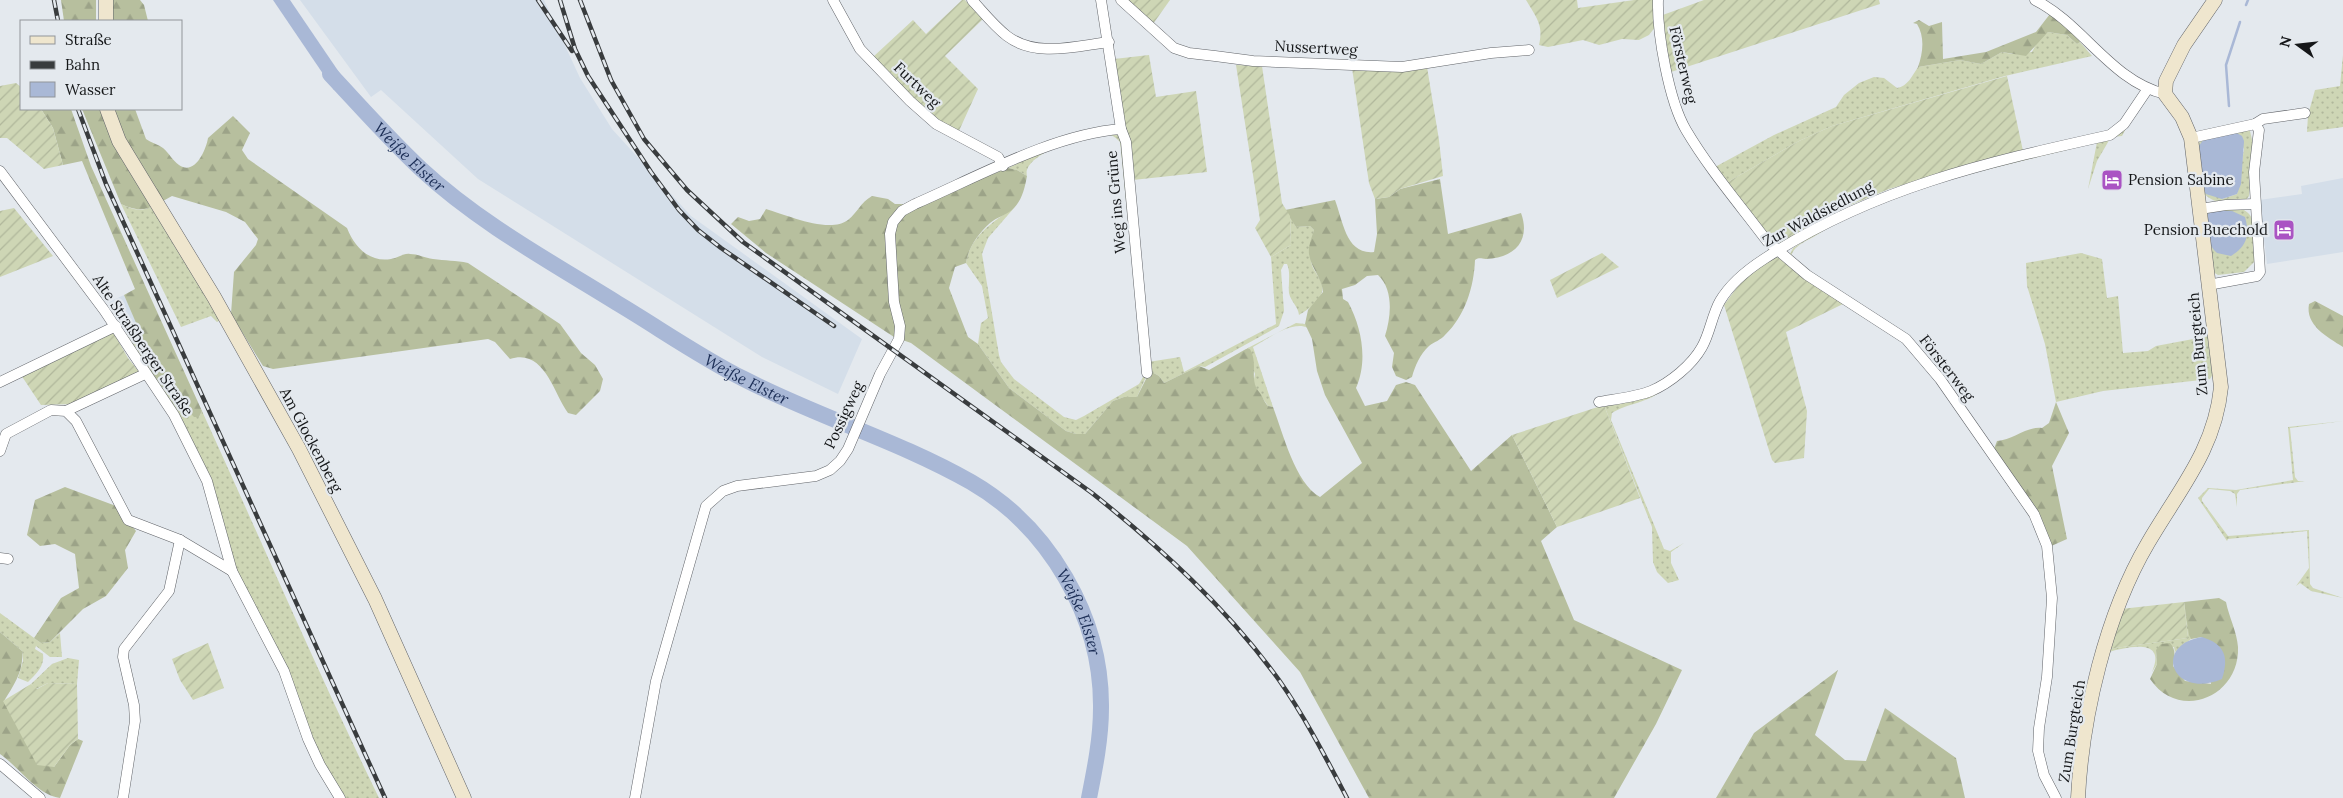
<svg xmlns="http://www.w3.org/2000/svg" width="2343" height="798" font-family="Lora,serif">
<defs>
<pattern id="grass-dots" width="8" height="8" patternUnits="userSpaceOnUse" patternTransform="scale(1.25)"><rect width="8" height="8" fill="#ced6b5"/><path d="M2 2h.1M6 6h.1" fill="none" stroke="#b0b79b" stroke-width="1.8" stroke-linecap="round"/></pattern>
<pattern id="forest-firs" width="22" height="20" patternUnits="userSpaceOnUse" patternTransform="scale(1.25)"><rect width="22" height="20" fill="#b7bf9e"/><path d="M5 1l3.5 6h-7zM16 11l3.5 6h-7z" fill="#9ca388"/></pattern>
<pattern id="garden-furrows" width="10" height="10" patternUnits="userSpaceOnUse" patternTransform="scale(1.25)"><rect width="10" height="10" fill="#ced6b5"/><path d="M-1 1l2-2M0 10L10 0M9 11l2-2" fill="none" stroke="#b0b79b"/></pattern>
</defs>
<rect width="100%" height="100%" fill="#e4e9ee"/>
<g fill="#d4dee9">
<polygon points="300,0 544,0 580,78 612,129 691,216 862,339 838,394 762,357 478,179 381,90 371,97"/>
<polygon points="2343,178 2343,252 2267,264 2259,200 2302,194 2301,186"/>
<polygon points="124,295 138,326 126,332 109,302"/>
</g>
<g fill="url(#grass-dots)">
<path d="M2048 32 2067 35 2077 44 2080 42 2092 56 2005 76 1832 126 1799 141 1726 183 1715 167 1774 135 1836 107 1844 95 1859 83 1874 77 1884 78 1897 88C1908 86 1912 76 1918 67L1960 60 1981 64 2002 52 2012 54 2032 52 2039 39Z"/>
<polygon points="2343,55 2343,127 2307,132 2308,115 2315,90 2340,86"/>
<path d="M2143 97 2122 136 2111 137 2097 161 2088 189 2097 142C2002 168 1900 184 1815 236 1807 241 1792 246 1791 258L1798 266 1789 256 1793 248 1836 221 1898 195 1934 182 2120 132Z"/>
<path d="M2245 130 2250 131 2253 144 2249 196 2245 201C2229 203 2214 206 2203 192L2197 144 2211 134 2222 199 2237 194 2244 149 2235 132Z"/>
<path d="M1111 132 1121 136 1124 144 1146 377 1137 397H1124L1113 401 1085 434H1076L1066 431 1009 388 978 344 981 323 988 318 982 286 966 263C970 237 992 222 1014 208L988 238 982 254 999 355 1001 362 1014 379 1064 417 1076 420 1084 416 1139 384 1143 377V369L1120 142C1117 139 1114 136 1110 135 1092 132 1021 153 1027 176L1017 170 1008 168C1041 152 1074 135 1111 132Z"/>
<path d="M121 204C133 210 141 212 153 206L221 320 217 322 211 316 181 327Z"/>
<path d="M2213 209C2221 209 2232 208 2240 209 2260 212 2256 248 2254 262L2244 272 2218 275 2213 272 2207 211Z"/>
<path d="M1290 216 1296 227 1310 226 1314 230C1313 240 1309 255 1312 265 1314 272 1321 278 1322 286 1325 298 1308 310 1299 315 1298 306 1291 302 1289 293 1288 283 1291 273 1287 264H1284L1281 270 1284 311 1279 326 1205 367 1199 366 1164 383 1159 376 1150 371 1148 362 1180 357 1184 372 1276 324 1271 257 1291 245Z"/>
<polygon points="2081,253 2102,259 2107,298 2118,296 2123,353 2148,351 2156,346 2209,336 2214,372 2210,379 2103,391 2056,402 2045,344 2027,286 2026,263"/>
<path d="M1296 323 1305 324 1308 328C1292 320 1268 339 1253 347L1273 407 1268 406 1253 384 1255 374 1246 349Z"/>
<path d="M138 326 155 378 164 390 175 396 194 416 199 417 202 411C261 540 317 671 379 798H344L323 764 236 569 215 495 129 341 126 332Z"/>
<path d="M1663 390C1648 403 1628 403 1612 413L1611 420 1664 549 1670 551 1684 543 1671 552V563L1679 580 1668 583 1657 572 1653 562 1652 527 1604 405Z"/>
<polygon points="2343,421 2290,428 2295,477 2298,481 2305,481 2240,490 2237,494 2237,507 2235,494 2230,491 2209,489 2202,498 2202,501 2228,536 2309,530 2310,584 2313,588 2343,598 2311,591 2300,583 2296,586 2309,568 2307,531 2228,539 2227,541 2198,498 2208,488 2236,490 2293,480 2288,427"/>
<path d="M2184 602 2191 639 2175 652 2174 647 2156 650 2157 664 2152 672C2168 636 2124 648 2109 652L2108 649 2188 638Z"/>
<path d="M0 613 41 643 50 642 60 633 62 657H50L36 646 35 649 43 654C45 666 36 674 28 682L18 678 23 661 22 651 0 632Z"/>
<polygon points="68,658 79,660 77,684 48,683 36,689 31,684 52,664"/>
</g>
<g fill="url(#forest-firs)">
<polygon points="61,0 96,0 96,21 64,21"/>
<polygon points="112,0 140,0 144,5 148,21 110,21"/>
<path d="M2050 14 2077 36 2080 42 2077 44 2067 35 2048 32 2026 56 2002 52 1981 64 1960 60 1918 67C1923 53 1925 37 1917 24L1913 23 1919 20 1929 26 1942 22 1943 59 1986 52 2036 32Z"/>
<path d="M41 109H71L91 166 202 411 199 417H194C175 395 141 377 138 346L143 339 124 295 135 289 82 161 63 165 53 128Z"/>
<path d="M82 109H135L146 139C151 143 158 144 163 148 169 153 173 161 179 165 195 176 206 150 208 138L233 116 250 133 242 150 248 159 347 228C354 246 369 263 391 259 398 258 403 253 410 254 418 254 425 258 433 259 445 261 456 260 468 263L560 324 581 353 595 365 603 379 600 391 576 415 568 413C553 392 544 348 510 359L495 342 488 339 273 369 263 366 231 314 234 272 256 245 258 239 245 222 226 212 172 196C151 207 145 215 121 204Z"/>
<path d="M1008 168 1017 170 1027 176C1025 187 1022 200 1014 208 1007 215 997 217 990 223 978 234 968 248 966 263L955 267 949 288 968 337 978 344 1009 388 1066 431 1076 434H1085L1113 401 1124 397H1137L1150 371 1159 376 1164 383 1199 366 1209 370 1246 349H1250C1259 365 1248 380 1260 393 1263 397 1264 402 1268 406L1273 407C1283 433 1295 483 1320 497L1362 463 1325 395 1317 371 1312 339 1305 324 1308 310 1323 292C1322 278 1311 268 1309 254 1308 246 1312 237 1314 230L1310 226 1296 227 1285 210 1335 200C1343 221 1346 255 1374 252L1377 234 1375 199 1389 197 1400 189 1440 179 1448 234 1521 213C1531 240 1515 258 1486 259 1481 259 1480 257 1475 260 1474 287 1465 316 1445 335 1441 340 1434 342 1429 346 1420 354 1415 366 1412 377L1406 380 1396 376 1392 367 1394 353 1385 336C1391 317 1394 290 1378 275L1367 276 1355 285 1342 289 1343 299 1348 302C1362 328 1368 361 1356 388L1365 406 1387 401 1396 385 1406 382 1415 385 1471 471 1512 435 1557 527 1541 541 1574 620 1682 670 1656 724 1614 798H1369L1300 672 1187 546 911 343 894 337 766 253 731 224 738 217 749 221 760 219 766 209C787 215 829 234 848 220 858 212 860 203 872 196L888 199 895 204H904L916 198 940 195Z"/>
<path d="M2315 301 2343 316V347C2327 337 2305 325 2309 304Z"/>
<path d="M2056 402 2069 433 2052 466 2067 539 2049 547 1994 449 1997 441C2013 440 2027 426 2042 428L2049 423Z"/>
<polygon points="65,487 116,506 136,531 125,550 128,568 106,596 83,609 50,642 41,643 34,638 61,598 79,588 75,554 55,544 40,546 27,535 35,500"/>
<path d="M2219 598 2226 602C2229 617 2237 632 2238 647 2240 697 2179 722 2150 679L2157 664 2156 650 2161 644 2170 643C2177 651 2174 657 2173 666L2185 681 2211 684 2202 637 2191 639 2189 635 2184 602Z"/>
<path d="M0 632 22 651C24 671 14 685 4 701L17 724 54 767 70 745 78 739 83 741 60 798C37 795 19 767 0 754Z"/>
<polygon points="1838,670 1815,735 1845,760 1866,761 1885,708 1956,758 1965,798 1716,798 1754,733"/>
</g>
<g fill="url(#garden-furrows)">
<polygon points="962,0 965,0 983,19 945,56 978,89 958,133 933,120 873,57 913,20 926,34"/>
<polygon points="1124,0 1170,0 1153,24"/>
<path d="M1526 0H1577L1578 8 1634 0H1654L1656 26 1649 35 1639 40 1622 39 1599 45 1583 40 1548 47 1539 45C1544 25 1536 17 1526 0Z"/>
<polygon points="1704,0 1879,0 1880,4 1671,72 1660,16"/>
<polygon points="1149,55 1156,97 1196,91 1207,172 1133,180 1114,59"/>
<polygon points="1236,65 1262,66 1282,203 1290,216 1291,245 1271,257 1255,228 1260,220"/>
<polygon points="1427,67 1439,140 1443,176 1400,189 1389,197 1375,199 1369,183 1352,68"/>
<polygon points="2007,76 2023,151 1889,189 1834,212 1778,245 1762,229 1726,183 1799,141 1832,126"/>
<polygon points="16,83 21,87 21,109 41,109 53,128 63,165 44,169 7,138 0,138 0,86"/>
<polygon points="14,208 53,256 0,277 0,211"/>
<polygon points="1602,253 1619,267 1557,298 1550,280"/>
<polygon points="1776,257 1781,258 1843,304 1786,332 1807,411 1804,458 1775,463 1772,460 1724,305 1747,274"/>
<polygon points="113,332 128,358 140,373 74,404 41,405 21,375"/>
<polygon points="1604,405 1640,498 1557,527 1512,435"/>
<polygon points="2184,602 2188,638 2108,649 2121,609"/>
<polygon points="208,643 224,688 193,700 180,680 172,659"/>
<polygon points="48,683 77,684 78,739 70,745 54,767 37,765 3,701 31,684 37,689"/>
</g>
<g fill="#a9b8d6">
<polygon points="273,0 290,0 343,78 345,90 334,90"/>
<polygon points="2235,132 2242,136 2244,141 2241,184 2237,194 2222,199 2206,194 2201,188 2198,147 2204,139"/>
<path d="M2216 211H2232L2245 217C2250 235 2247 246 2231 256L2217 253C2207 245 2203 224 2209 212Z"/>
<path d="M2202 637C2225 644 2229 657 2222 679 2172 700 2152 645 2202 637Z"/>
</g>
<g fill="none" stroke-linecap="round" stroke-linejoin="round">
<g stroke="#a9b8d6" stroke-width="2.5">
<polyline points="2246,5 2248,0"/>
<polyline points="2229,106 2226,65 2240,22"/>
</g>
<path stroke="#a9b8d6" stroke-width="16" id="s1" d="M330 74C360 106 389 139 421 169 478 222 551 262 617 303 659 328 700 357 744 379 818 417 899 441 971 482 1049 527 1102 617 1101 708 1101 738 1095 768 1089 798"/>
<g stroke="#616469" stroke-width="11">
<g id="street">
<polyline points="833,0 860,49 910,101 936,124 998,157 1003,166"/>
<path d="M972 0C983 12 994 26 1007 36 1036 58 1076 46 1109 42"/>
<polyline points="1101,0 1121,129 1126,142 1147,373"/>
<polyline points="1121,0 1174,48 1189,53 1215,56 1253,61 1402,67 1491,53 1529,50"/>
<path d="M1658 0C1657 34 1669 101 1686 130 1709 169 1740 205 1767 241L1807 275 1906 339 1940 379 2034 514 2047 546 2052 598 2047 677 2039 728 2038 751 2044 775 2056 798"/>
<path d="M2035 0C2083 24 2111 81 2165 94"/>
<polyline points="2255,124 2263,119 2305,113"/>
<polyline points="2191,138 2255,124 2259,130 2254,172 2260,272 2257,276 2208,285"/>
<polyline points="0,171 104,310 174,415 207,481 232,571 284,671 308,739 320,765 340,798"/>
<polyline points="2200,209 2226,205 2255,204"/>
<polyline points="0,382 116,326"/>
<path d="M1599 402C1616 399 1636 397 1651 391 1670 383 1692 365 1702 347 1710 333 1712 315 1720 301 1730 284 1747 270 1764 259 1873 188 1984 163 2110 135L2124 124 2147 90"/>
<polyline points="66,411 145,374"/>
<polyline points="0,451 6,434 51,410 66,411 76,421 128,520 180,540 232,571"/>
<polyline points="0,558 8,559"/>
<polyline points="0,764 40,798"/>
<polyline points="123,798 135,721 134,705 123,657 124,649 169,591 180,540"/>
<path d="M635 798 656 681 706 506 723 491 737 486 816 476 830 470 840 461 848 449 880 374 899 339 900 326 894 302 890 234 893 222 902 211 915 204C977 177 1054 134 1121 129"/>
</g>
</g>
<g stroke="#616469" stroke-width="15">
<g id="secondary">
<polyline points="106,21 106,0"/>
<polyline points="107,109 119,141 214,297 299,449 375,599 464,798"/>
<path d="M2078 798C2082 716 2106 614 2148 543 2178 491 2215 450 2221 387L2191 138 2182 117 2165 94 2166 81 2184 45 2215 0"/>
</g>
</g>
<use href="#street" stroke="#fff" stroke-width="10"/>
<use href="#secondary" stroke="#efe6ce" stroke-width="14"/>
<g stroke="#393c3e" stroke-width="4.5">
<g id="rail">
<polyline points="54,0 58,21"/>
<polyline points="538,0 572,51"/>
<polyline points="560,0 575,49 588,76 651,172 679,210 698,230 721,248 834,326"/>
<path d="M580 0 611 80 644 139 687 190 743 242 1092 493C1161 548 1227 608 1279 680 1305 717 1326 758 1347 798"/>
<polyline points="78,109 106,184 385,798"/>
</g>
</g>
<use href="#rail" stroke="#e4e9ee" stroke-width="2.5" stroke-dasharray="8" stroke-linecap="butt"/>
</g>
<defs>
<g id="hotel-square" transform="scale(1.125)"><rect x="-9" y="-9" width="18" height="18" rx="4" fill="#aa54c3" stroke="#e4e9ee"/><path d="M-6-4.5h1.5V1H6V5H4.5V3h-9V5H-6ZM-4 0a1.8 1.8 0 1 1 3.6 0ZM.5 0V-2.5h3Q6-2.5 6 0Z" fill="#fff"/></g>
</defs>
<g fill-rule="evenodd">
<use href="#hotel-square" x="2112" y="180"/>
<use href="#hotel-square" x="2284" y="230"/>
</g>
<g text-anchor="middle" stroke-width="4.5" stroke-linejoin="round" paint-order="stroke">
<g font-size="15" fill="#151719" stroke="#e4e9ee">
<text transform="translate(1316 48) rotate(3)" y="5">Nussertweg</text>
<text transform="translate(1683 65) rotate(77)" y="5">Försterweg</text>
<text transform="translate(917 85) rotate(44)" y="5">Furtweg</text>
<text transform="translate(1116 202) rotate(-95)" y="5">Weg ins Grüne</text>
<text transform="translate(1818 214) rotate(-28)" y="5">Zur Waldsiedlung</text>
<text transform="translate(2198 344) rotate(-95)" y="5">Zum Burgteich</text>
<text transform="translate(143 345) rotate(56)" y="5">Alte Straßberger Straße</text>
<text transform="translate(1947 368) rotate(52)" y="5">Försterweg</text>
<text transform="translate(844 415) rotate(-65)" y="5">Possigweg</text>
<text transform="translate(311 440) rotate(62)" y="5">Am Glockenberg</text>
<text transform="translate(2072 731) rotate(-81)" y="5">Zum Burgteich</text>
</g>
<g font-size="15" fill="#151719" stroke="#e4e9ee" text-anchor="start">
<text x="2128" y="185">Pension Sabine</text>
<text x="2268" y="235" text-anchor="end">Pension Buechold</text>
</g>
<g font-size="16" font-style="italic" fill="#1c2e56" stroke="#e4e9ee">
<text dy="6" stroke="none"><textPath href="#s1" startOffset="115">Weiße Elster</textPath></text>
<text dy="6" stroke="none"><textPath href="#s1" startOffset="520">Weiße Elster</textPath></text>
<text dy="6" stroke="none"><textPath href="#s1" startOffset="940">Weiße Elster</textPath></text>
</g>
</g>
<rect x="20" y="20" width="162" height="90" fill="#e4e9ee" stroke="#919599"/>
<rect x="30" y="36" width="25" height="8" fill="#efe6ce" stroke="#919599"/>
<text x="65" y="45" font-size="15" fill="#151719">Straße</text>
<rect x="30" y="61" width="25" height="8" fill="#393c3e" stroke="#919599"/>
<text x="65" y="70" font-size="15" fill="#151719">Bahn</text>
<rect x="30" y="82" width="25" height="15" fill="#a9b8d6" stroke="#919599"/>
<text x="65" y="95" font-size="15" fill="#151719">Wasser</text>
<g transform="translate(2298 45) rotate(285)" stroke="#e4e9ee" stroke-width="4" paint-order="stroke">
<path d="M0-4L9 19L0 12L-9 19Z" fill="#151719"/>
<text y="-8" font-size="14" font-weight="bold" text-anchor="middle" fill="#151719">N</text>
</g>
</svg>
